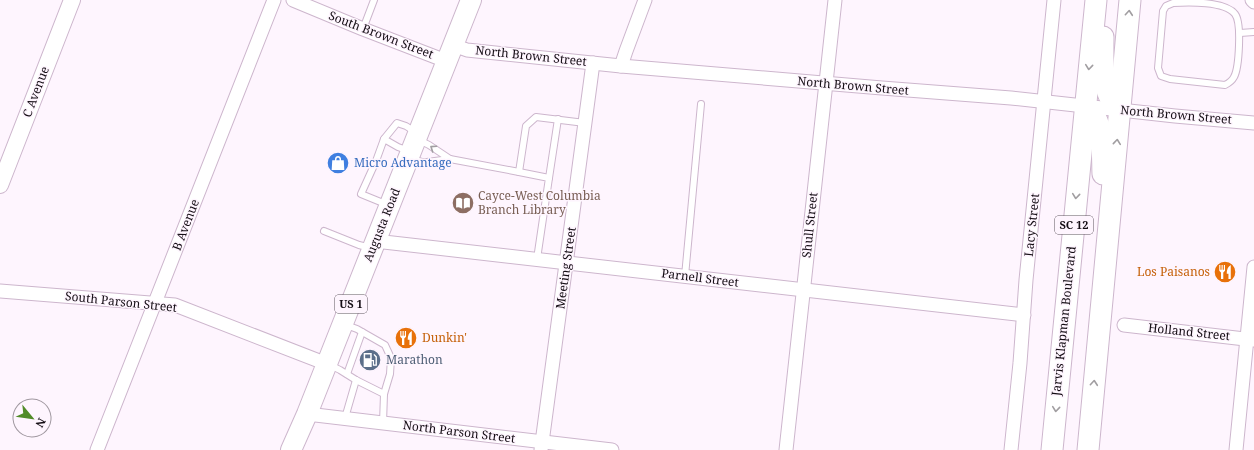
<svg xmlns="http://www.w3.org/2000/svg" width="1254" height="450" font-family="'Noto Serif',serif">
<rect width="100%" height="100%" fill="#fef5fe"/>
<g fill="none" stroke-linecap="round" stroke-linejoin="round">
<g stroke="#cdb6cd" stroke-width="8">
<g id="service">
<path d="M1173 3C1188 2 1225 1 1235 14 1242 23 1239 68 1234 77 1232 81 1229 83 1225 85L1170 79 1161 76 1158 68 1163 11 1166 6Z"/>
<polyline points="363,29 374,0"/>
<polyline points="1240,33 1254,32"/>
<polyline points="384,139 397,123 406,126 417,133"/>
<polyline points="419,140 429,145 450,159"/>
<polyline points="410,158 422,162 427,162 450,159 519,172 526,126 536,117 585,123"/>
<polyline points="519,172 549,178 537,259"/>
<polyline points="549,178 558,119"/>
<polyline points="388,205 361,194 376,161 384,139 398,147 409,151"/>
<polyline points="324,231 359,245 371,248"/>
<polyline points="685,276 701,104"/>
<polyline points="346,325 357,329 385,345 391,358 390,374 384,394 383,423"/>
<polyline points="330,365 340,370 356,380 384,394"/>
<polyline points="347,374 362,332"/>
<polyline points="345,418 356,380"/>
</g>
</g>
<g stroke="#cdb6cd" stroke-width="15">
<g id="minor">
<polyline points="293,0 363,29 446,61"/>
<polyline points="1252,0 1254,2"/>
<polyline points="453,45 467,50 621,66 882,88 1011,98 1175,116 1254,123"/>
<polyline points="621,66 626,51 645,0"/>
<polyline points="375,241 1024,315"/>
<polyline points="0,291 175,305 327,364"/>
<polyline points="1124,325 1254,340"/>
<polyline points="307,414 612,450"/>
<polyline points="97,450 274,0"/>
<polyline points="541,450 593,63"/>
<polyline points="786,450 835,0"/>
<polyline points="1011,450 1020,363 1026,280 1054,0"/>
<polyline points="1236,450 1254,267"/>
</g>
</g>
<g stroke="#cdb6cd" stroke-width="18">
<polyline id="tertiary" points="0,185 72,0"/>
</g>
<g stroke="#cdb6cd" stroke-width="22">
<polyline id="primary" points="291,450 307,414 471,0"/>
</g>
<g stroke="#cdb6cd" stroke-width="23">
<g id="trunk">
<path d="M1103 37C1103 60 1100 94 1120 110"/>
<path d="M1085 106C1105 118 1102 153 1103 174"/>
<polyline points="1052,450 1096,0"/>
<polyline points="1088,450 1130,0"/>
</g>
</g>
<use href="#service" stroke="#fff" stroke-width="6"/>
<use href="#minor" stroke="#fff" stroke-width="13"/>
<use href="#tertiary" stroke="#fff" stroke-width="16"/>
<use href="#primary" stroke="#fff" stroke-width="20"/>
<use href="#trunk" stroke="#fff" stroke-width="21"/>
</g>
<defs><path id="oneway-chevron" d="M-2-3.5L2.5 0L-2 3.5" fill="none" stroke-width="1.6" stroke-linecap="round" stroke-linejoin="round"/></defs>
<g stroke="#a19ea1">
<use href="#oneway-chevron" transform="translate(1129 13) rotate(-85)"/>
<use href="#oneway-chevron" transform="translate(1089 67) rotate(96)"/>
<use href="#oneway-chevron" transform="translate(1117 142) rotate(-84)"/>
<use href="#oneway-chevron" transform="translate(433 148) rotate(-146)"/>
<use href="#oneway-chevron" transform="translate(1076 196) rotate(96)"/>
<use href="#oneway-chevron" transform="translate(1094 383) rotate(-85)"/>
<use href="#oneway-chevron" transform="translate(1056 409) rotate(96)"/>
</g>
<defs>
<g id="shop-disc" transform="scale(1.15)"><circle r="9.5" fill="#3f7fe0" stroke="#fef5fe"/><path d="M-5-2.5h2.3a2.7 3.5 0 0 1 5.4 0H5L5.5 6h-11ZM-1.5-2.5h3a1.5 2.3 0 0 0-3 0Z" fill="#fff"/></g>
<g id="library-disc" transform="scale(1.15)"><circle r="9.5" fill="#8d6e63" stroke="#fef5fe"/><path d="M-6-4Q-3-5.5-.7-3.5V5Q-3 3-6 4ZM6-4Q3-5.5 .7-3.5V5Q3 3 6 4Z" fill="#fff"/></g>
<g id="restaurant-disc" transform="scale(1.15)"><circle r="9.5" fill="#e8710a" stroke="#fef5fe"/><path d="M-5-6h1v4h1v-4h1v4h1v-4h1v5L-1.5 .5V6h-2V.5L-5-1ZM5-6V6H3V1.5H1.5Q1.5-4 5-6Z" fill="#fff"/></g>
<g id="fuel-disc" transform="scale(1.15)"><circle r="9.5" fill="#5c6f8a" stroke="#fef5fe"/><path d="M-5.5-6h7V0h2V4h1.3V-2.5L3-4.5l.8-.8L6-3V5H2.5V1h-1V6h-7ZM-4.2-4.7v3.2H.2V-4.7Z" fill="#fff"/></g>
</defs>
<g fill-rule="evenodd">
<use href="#shop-disc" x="338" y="163"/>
<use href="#library-disc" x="463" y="203"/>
<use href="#restaurant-disc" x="1225" y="272"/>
<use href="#restaurant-disc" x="406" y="338"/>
<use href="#fuel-disc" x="370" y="360"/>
</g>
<g text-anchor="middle" stroke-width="3" stroke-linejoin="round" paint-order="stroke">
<g fill="#fef5fe" stroke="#5a535a" stroke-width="1">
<rect x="1055" y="216" width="38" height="18" rx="3"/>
<rect x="335" y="295" width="32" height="18" rx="3"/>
</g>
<g font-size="11" font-weight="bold" fill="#140d14">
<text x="1074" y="229">SC 12</text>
<text x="351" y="308">US 1</text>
</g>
<g font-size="12" fill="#140d14" stroke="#fef5fe">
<text transform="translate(381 35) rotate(21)" y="4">South Brown Street</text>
<text transform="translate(531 56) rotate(6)" y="4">North Brown Street</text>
<text transform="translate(853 86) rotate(5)" y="4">North Brown Street</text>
<text transform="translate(36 92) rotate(-69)" y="4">C Avenue</text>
<text transform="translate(1176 115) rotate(5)" y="4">North Brown Street</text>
<text transform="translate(186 225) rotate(-69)" y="4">B Avenue</text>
<text transform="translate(382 225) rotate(-68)" y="4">Augusta Road</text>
<text transform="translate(810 225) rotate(-84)" y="4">Shull Street</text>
<text transform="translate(1032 225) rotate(-84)" y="4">Lacy Street</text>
<text transform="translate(566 268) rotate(-82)" y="4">Meeting Street</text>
<text transform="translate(700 278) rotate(7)" y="4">Parnell Street</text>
<text transform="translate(121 302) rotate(6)" y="4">South Parson Street</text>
<text transform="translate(1064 321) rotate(-84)" y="4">Jarvis Klapman Boulevard</text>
<text transform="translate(1189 332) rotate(6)" y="4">Holland Street</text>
<text transform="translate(459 432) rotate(7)" y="4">North Parson Street</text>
</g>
<g font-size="12" fill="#366cbe" stroke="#fef5fe" text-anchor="start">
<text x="354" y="167">Micro Advantage</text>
</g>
<g font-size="12" fill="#785e54" stroke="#fef5fe" text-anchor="start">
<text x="478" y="200">Cayce-West Columbia<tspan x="478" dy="14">Branch Library</tspan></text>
</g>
<g font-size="12" fill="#c56008" stroke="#fef5fe" text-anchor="end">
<text x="1210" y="276">Los Paisanos</text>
<text x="422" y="342" text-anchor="start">Dunkin'</text>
</g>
<g font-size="12" fill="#4e5e75" stroke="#fef5fe" text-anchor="start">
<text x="386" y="364">Marathon</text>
</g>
</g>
<g transform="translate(32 418) rotate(119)"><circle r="19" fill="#fef5fe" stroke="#a098a0"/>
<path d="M0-3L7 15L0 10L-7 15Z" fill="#518b28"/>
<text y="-6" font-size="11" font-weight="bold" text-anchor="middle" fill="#140d14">N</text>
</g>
</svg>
